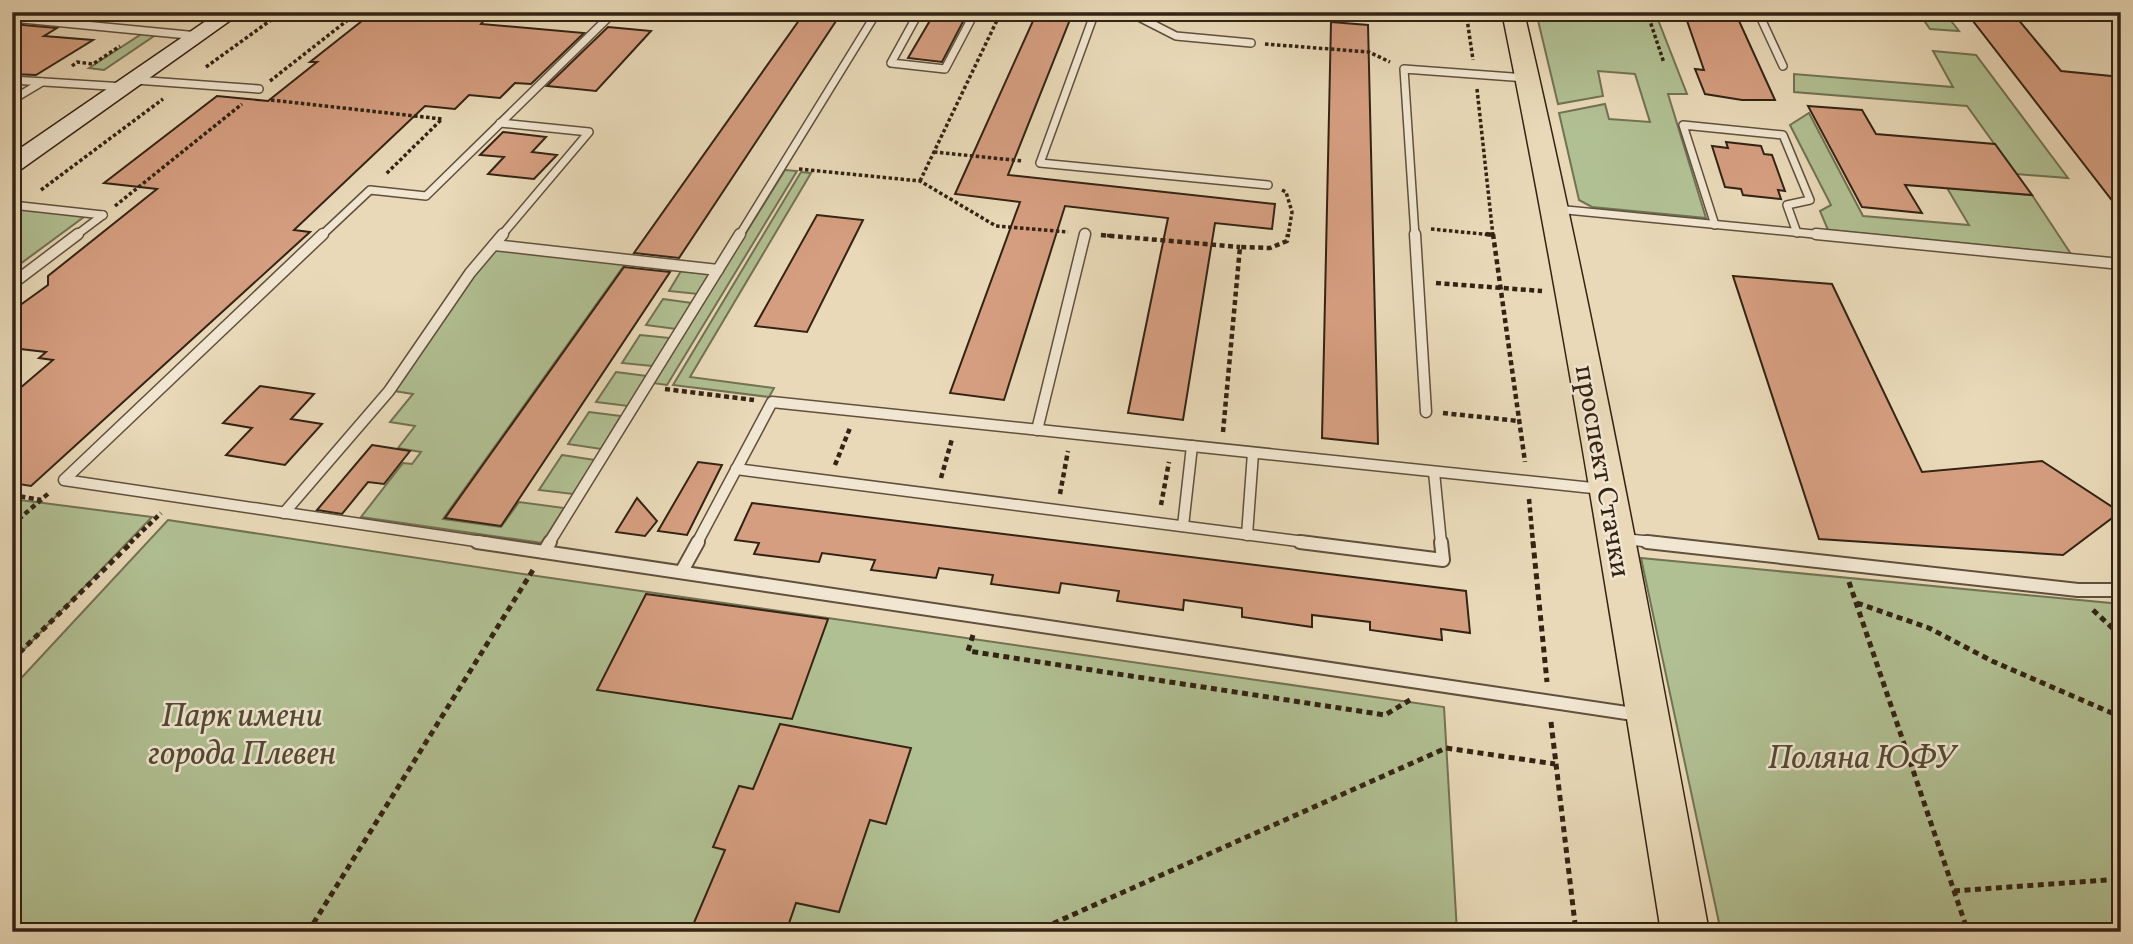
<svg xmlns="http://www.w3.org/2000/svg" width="2133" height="944" font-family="Vollkorn,serif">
<rect width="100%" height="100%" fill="#e9d9b8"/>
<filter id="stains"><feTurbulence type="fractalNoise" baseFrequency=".00286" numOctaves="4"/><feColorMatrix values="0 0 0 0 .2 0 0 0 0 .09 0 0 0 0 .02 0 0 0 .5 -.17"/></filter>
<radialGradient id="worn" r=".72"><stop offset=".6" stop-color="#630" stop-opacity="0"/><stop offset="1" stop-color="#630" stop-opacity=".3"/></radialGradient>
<g fill="#b1c093" stroke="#727254" stroke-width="2">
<polygon points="1536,12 1655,12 1687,94 1668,94 1706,218 1592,207 1579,200 1559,113 1605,104 1609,119 1650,122 1635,74 1598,71 1603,96 1558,104"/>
<polygon points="1918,12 1944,12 1959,31 1930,29"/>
<polygon points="143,33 157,34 104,70 89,68"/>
<polygon points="1933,51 1976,55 2068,178 2016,174 1967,106 1794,92 1794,74 1953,87"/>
<polygon points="1809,113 1863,216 1969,225 1947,188 2032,195 2071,254 1828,230 1820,211 1831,205 1790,125"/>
<polygon points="785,170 797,171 667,385 653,383"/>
<polygon points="801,172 811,173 690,377 774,388 769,397 673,385"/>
<polygon points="19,206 88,214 12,270 12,211"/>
<polygon points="495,250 625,264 443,519 501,527 519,502 564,508 542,543 361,517 403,463 412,464 421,452 398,448 415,426 390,422 413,394 394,391 475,273"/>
<polygon points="681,271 710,274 698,294 669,291"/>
<polygon points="663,299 692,303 676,329 646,325"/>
<polygon points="640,335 670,338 652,366 622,363"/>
<polygon points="616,372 647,376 628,406 596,402"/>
<polygon points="589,412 621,416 601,449 568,444"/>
<polygon points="562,455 595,460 573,494 539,490"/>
<polygon points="12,499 152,517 12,662"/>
<polygon points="168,520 530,575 1444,707 1457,932 12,932 12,688"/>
<polygon points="1641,558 2121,604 2121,932 1721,932"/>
</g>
<g fill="#d59e80" stroke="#332314" stroke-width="2">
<polygon points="443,12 491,12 481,24 584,33 531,84 515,83 500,98 469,95 455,109 425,106 294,230 310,232 31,486 12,483 12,395 53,360 39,358 46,352 12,348 12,311 48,285 48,276 157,189 104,183 217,96 268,101 317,62 310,62 372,13 436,18"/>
<polygon points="805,12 842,12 679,258 634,253"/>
<polygon points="935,12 968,12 942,62 908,58"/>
<polygon points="1037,12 1073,12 1008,175 1275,204 1272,229 1215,223 1183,420 1128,413 1168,218 1065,206 1004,400 950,393 1020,202 955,194"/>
<polygon points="1684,12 1735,12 1775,100 1742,100 1705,94 1695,69 1704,70"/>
<polygon points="1966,12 2012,12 2061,71 2121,77 2121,212"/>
<polygon points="1331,22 1368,25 1378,444 1322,438"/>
<polygon points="12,24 57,28 44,36 93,40 36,75 12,74"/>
<polygon points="608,27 651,31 596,91 547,86"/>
<polygon points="1808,106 1862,110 1876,134 1995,144 2032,195 1905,185 1922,213 1862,207"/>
<polygon points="503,132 546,137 532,152 557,155 534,179 488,174 504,157 480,155"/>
<polygon points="1726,142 1761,146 1764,154 1772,155 1785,191 1778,190 1781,199 1743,195 1741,189 1725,187 1712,146 1728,148"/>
<polygon points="817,215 863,220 807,332 755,326"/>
<polygon points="624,267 670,272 501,526 445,518"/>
<polygon points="1733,276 1832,284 1922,472 2042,461 2120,512 2063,555 1819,539"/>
<polygon points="260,386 314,394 291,419 322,424 285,465 226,455 252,428 223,423"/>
<polygon points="372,445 410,451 384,484 368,482 342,514 317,510"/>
<polygon points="698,462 722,465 687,535 658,531"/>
<polygon points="637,498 657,521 645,536 616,532"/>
<polygon points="752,503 1466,591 1470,633 1441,629 1442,640 1370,630 1370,622 1312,615 1312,627 1242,617 1242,608 1184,600 1183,610 1117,601 1119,591 1061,583 1059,593 991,584 993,575 939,568 936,578 871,570 875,560 822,553 819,562 754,554 759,543 735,540"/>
<polygon points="646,594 828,619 792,719 597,690"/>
<polygon points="780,724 911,748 886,824 870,820 839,912 796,903 786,932 690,932 725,850 713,847 739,786 753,789"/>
</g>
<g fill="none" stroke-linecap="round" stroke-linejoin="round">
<g stroke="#60503d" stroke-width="10">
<g id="service-far2">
<polyline points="919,12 891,63 945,69 975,12"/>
<polyline points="1095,12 1040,163 1268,185"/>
<polyline points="1129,12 1176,36 1251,43"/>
<polyline points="1758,12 1783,66"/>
<polyline points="12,18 198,36"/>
<polyline points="72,23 90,12"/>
<polyline points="12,80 125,87"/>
<polyline points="135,80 259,89"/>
<polyline points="12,100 42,82"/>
<polyline points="500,123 589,132 501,236"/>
<polyline points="12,205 103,215"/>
<polyline points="1556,209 1834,236"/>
<polyline points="1715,225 1683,125 1783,135 1810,200 1787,205 1797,233"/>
<polyline points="75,236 103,215"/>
<polyline points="321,236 370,190 426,196 614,12"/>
<polyline points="739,236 877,12"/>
<polyline points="1415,236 1404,69 1527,78"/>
</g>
</g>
<g stroke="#60503d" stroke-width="13">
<g id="service-far1">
<polyline points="323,234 64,480 489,543"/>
<polyline points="1415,234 1426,412"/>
<polyline points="1816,234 2121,264"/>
<polyline points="494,245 718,270"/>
<polyline points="12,284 78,234"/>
<polyline points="1037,430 1085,234"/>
<polyline points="736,469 1313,543"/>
<polyline points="1434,472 1441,543"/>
<polyline points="284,513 389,391 470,273 503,234"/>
<polyline points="1183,526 1192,446"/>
<polyline points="1247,535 1253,453"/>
<polyline points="1624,539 1662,543"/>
<polyline points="549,543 740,234"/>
<polyline points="697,543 772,402 1602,489"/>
</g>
</g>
<g stroke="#60503d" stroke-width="16">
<g id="service">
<polyline points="477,542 1640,715"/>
<polyline points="1300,542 1443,560 1441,542"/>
<polyline points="1647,542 2078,590 2121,590"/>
<polyline points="544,552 550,542"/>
<polyline points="682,571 698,542"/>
</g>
</g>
<g stroke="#332314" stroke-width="3">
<polygon id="secondary" points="219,12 242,12 20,170 12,172 12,154"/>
</g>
<g stroke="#332314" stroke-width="3">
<path id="primary" d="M1502 12H1524C1595 317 1652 624 1709 932H1661C1612 624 1564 317 1502 12Z"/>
</g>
<g stroke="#332314" stroke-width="3.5" stroke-dasharray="3.5 2.5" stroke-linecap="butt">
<polyline points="1466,12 1473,60"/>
<polyline points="1647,12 1664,63"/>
<polyline points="1265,44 1369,52 1390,62"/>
<polyline points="72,66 77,62 93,64 120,46"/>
<polyline points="206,67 282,12"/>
<polyline points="270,81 358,12"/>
<polyline points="1477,89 1493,236"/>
<polyline points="271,100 442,119 386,174"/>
<polyline points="934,152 1023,161"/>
<polyline points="799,169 920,181 996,226 1068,232"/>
<polyline points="920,181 1001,12"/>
<polyline points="41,190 163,99"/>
<polyline points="1282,190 1286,192 1292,212 1288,236"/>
<polyline points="115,206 242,104"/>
<polyline points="1431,229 1493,235"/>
<polyline points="1101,235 1113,236"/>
</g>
<g stroke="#332314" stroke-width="4.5" stroke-dasharray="5 3.5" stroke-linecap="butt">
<polyline points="1486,234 1493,235"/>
<polyline points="1493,234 1525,462"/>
<polyline points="1101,235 1240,247"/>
<polyline points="1436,283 1542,291"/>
<polyline points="665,389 754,400"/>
<polyline points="1443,413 1519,421"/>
<polyline points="1223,432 1240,247 1270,248 1287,241 1288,234"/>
<polyline points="835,465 850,428"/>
<polyline points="941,478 952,439"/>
<polyline points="1060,494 1068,451"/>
<polyline points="12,495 41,500"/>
<polyline points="1529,499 1533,543"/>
<polyline points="1161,505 1169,462"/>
<polyline points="12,525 50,492"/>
<polyline points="130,543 161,513"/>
</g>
<g stroke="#332314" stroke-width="5" stroke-dasharray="6 4.5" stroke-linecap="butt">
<polyline points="1533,542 1547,682"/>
<polyline points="1849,582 1968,932"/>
<polyline points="1857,603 1929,628 1992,661 2121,717"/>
<polyline points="2093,610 2121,636"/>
<polyline points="973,635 968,651 1385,715 1410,700"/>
<polyline points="12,660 132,542"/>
<polyline points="1551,722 1576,932"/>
<polyline points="1954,891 2121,879"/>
<polyline points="12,928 34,932"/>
<polyline points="308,932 533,570"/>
<polyline points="1034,932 1446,748 1555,764"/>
</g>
<use href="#service-far2" stroke="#f1e6d1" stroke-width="7"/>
<use href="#service-far1" stroke="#f1e6d1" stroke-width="10"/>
<use href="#service" stroke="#f1e6d1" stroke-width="12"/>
<use href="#secondary" fill="#f1e6d1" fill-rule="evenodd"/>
<use href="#primary" fill="#e9d9b8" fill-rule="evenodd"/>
</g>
<g text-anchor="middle" stroke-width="5" stroke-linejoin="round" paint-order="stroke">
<g font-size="28" fill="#332314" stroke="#f1e6d1">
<text transform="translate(1604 471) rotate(80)" y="10">проспект Стачки</text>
</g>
<g font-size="33" font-style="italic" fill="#524a34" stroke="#f1e6d1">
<text x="242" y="726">Парк имени<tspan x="242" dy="38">города Плевен</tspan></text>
<text x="1862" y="768">Поляна ЮФУ</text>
</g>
</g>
<rect width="2133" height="944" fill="none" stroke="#e9d9b8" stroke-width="42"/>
<rect x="14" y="14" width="2105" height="916" fill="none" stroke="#332314" stroke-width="3.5"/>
<rect x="21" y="21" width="2091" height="902" fill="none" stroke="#332314" stroke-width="2"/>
<rect width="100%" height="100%" filter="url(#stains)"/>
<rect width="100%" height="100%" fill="url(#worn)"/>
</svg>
